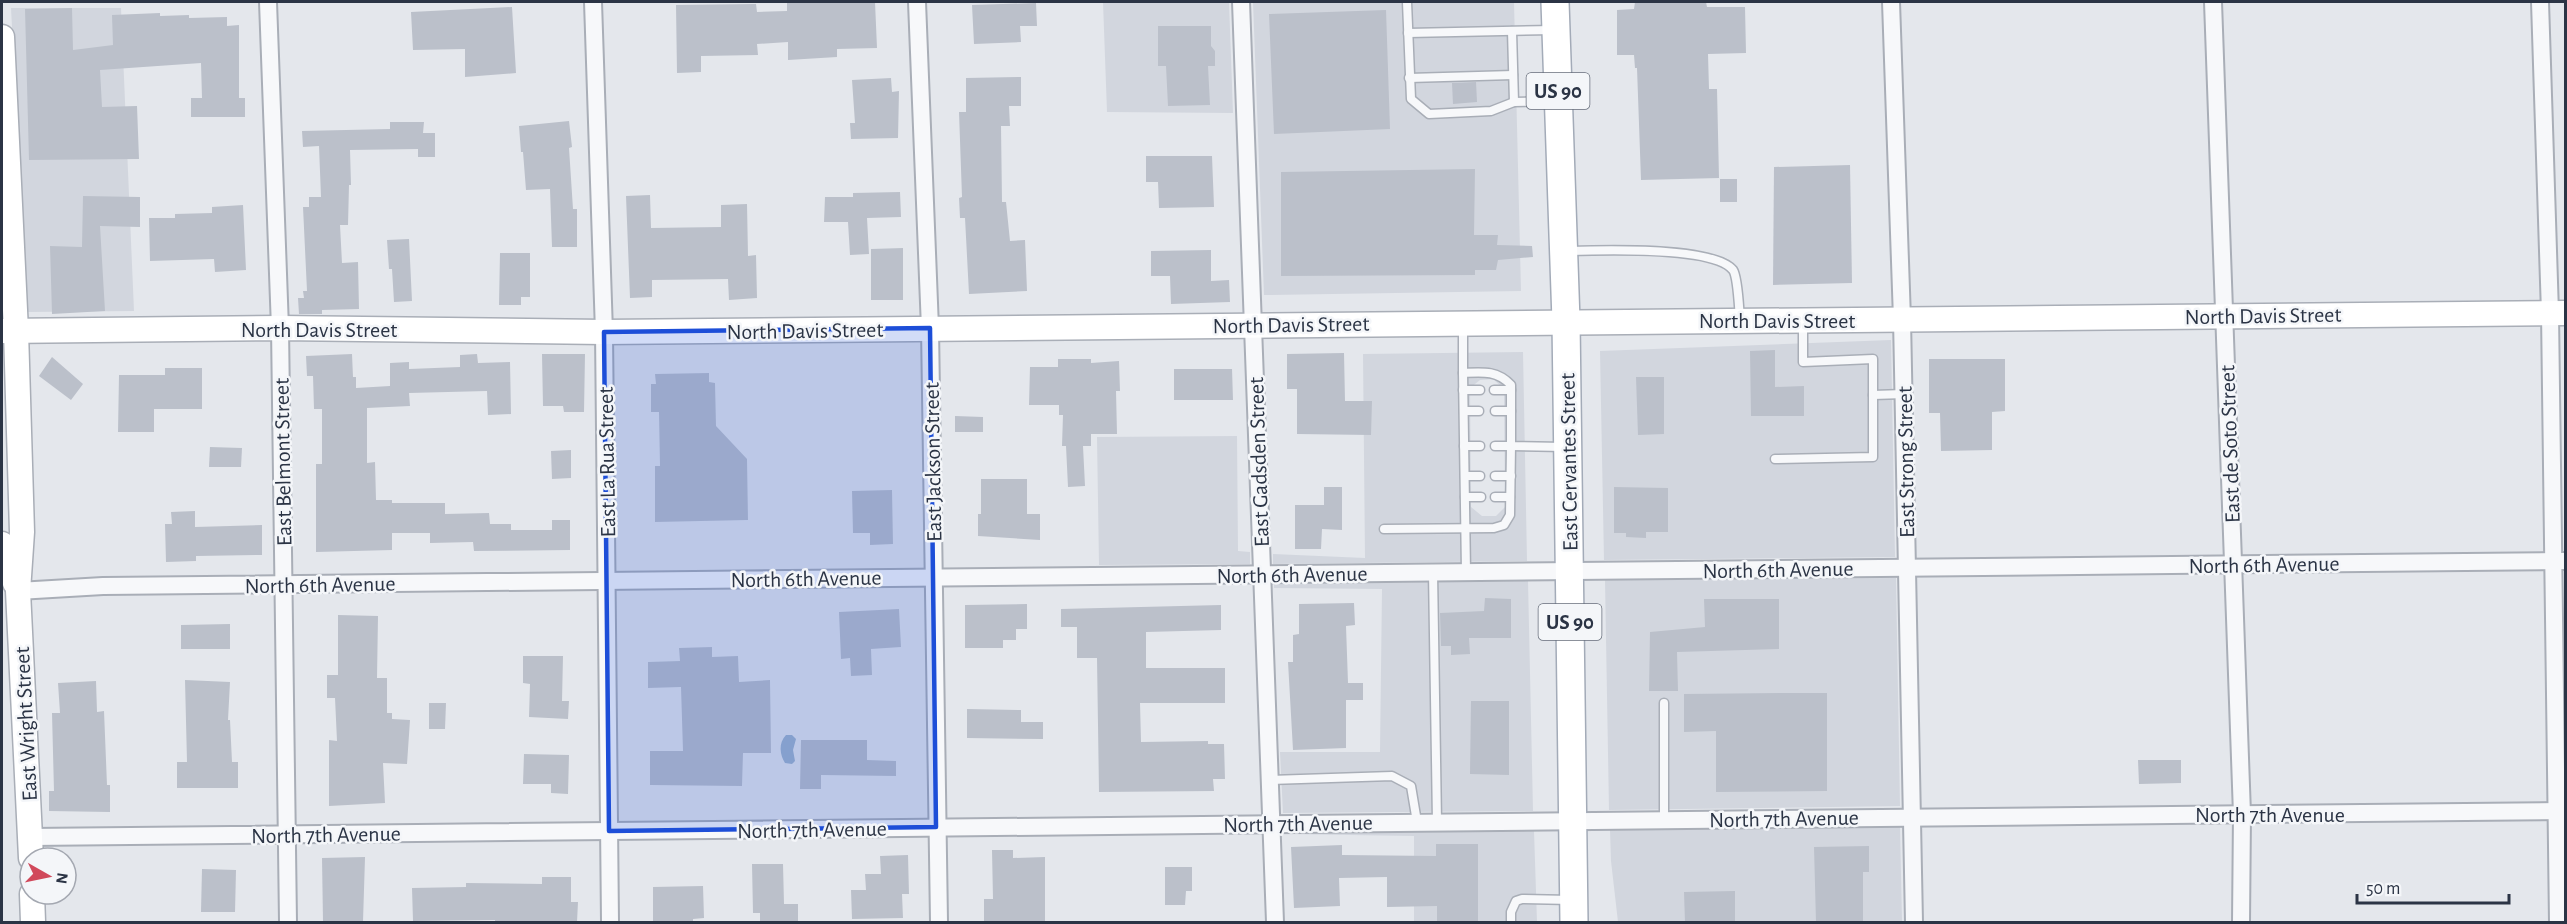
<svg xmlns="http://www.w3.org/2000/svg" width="2567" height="924" font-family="'Alegreya Sans',sans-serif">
<rect width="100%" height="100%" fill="#e4e7ec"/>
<g fill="#d2d6de" fill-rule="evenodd">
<polygon points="1103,2 1229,2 1233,113 1107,112"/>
<polygon points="1253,2 1514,2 1521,291 1264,295"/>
<polygon points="11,8 121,8 134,311 27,312"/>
<polygon points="1891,340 1895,557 1604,560 1600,351"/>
<path d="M1523 352 1527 561 1273 564V554L1365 558 1363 354ZM1493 379 1504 389 1505 507 1496 516H1482L1471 507 1470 388 1480 380Z"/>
<polygon points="1237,436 1238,551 1250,552 1250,564 1099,565 1097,437"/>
<polygon points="1896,578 1900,806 1609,810 1605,580"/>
<polygon points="1528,581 1533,811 1283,813 1280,752 1380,752 1382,589 1274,588 1274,584"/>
<polygon points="1900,827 1902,922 1618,922 1611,861 1610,830"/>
<polygon points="1534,831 1537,922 1414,922 1414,836 1284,834"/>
</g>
<path fill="#9fb4cc" d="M786 735H792L796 739 793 750 795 761 792 764 785 763C780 755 778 743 786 735Z"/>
<g fill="#bbc0ca">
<polygon points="875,2 877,48 837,49 837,57 788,60 788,42 757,44 758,55 701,56 701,72 677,73 676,5 756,4 757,12 787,11 787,3"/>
<polygon points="1635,2 1706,2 1707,7 1745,7 1746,53 1708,54 1709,89 1717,89 1719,178 1641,180 1637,68 1635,68 1634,55 1617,55 1617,10 1634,9"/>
<polygon points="1036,3 1037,26 1020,26 1021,42 974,44 972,5"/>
<polygon points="512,7 516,73 465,77 465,49 413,50 411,12"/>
<polygon points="72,8 73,50 113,45 112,15 160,13 160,16 189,15 189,18 227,17 227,26 239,25 239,98 245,98 245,117 191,117 191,98 202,98 201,63 100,70 102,107 137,106 139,159 29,160 25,9"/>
<polygon points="1386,10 1390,129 1274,134 1269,14"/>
<polygon points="1158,26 1211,26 1211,46 1215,51 1215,66 1208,66 1210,105 1168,106 1166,66 1158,66"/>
<polygon points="1021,77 1021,106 1009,106 1010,126 1001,126 1002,202 1006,202 1010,241 1025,240 1027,291 969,294 965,218 960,218 959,198 962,197 959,112 966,112 966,78"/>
<polygon points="891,78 892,92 899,91 898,138 851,139 850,123 855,123 852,80"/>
<polygon points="1476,82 1477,102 1453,104 1452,83"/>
<polygon points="569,121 572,147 569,148 573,209 577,209 577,247 552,247 550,189 526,190 523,152 521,152 519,126"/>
<polygon points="390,122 424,122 423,133 435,133 435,157 418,157 418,149 350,150 351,185 349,185 348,225 340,225 342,263 358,262 359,309 322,310 322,314 299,314 298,298 304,298 303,291 307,291 303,207 309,207 309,197 321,197 319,146 303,147 302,131 390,129"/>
<polygon points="1146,156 1212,156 1214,207 1159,208 1158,182 1146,182"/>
<polygon points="1850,165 1852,283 1773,285 1774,167"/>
<polygon points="1475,169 1474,235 1498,235 1497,245 1532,246 1533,257 1498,260 1496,270 1475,270 1475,275 1281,276 1281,172"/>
<rect x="1720" y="179" width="17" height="23"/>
<polygon points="900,192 901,217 867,218 869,254 850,255 848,222 824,222 825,197 853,197 853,193"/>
<polygon points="650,195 651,228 721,227 721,205 747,204 748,256 756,255 757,298 729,300 728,279 652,280 652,297 630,298 626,196"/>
<polygon points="83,196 140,197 140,227 100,226 105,311 52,314 50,246 82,247"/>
<polygon points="243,205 246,270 215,272 214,259 150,261 149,218 175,218 175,214 212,213 212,207"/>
<polygon points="409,239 412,301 394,302 392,269 389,269 387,240"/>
<polygon points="903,248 903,300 871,300 871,249"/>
<polygon points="1211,250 1211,281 1229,280 1230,302 1171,304 1170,276 1151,276 1151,251"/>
<polygon points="500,253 530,253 530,297 521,297 521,305 499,305"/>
<polygon points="1775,350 1775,387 1804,386 1804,416 1751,416 1750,351"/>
<polygon points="1344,353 1345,401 1372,401 1371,435 1297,434 1297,389 1287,389 1287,354"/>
<polygon points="352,354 353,377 356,377 356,388 390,386 390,363 409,362 409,369 460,367 460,355 477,354 478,363 510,362 511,414 488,415 487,391 409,393 410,406 367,408 367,463 375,462 376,500 392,500 392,503 445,503 445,514 489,513 490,524 511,524 511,530 552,530 552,520 570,520 570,550 474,551 473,542 430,543 430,533 392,533 392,550 316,552 316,464 322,464 322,409 314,409 313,376 307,376 306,356"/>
<polygon points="542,354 585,354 584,412 564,412 563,406 543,406"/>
<polygon points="52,357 83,384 71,400 39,376"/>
<polygon points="1058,359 1091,359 1091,363 1119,361 1120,391 1116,391 1117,434 1091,434 1091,446 1083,446 1085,486 1068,487 1066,446 1062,446 1063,415 1059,415 1059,405 1029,405 1030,367 1058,367"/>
<polygon points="1929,359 2005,359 2005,411 1992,412 1992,450 1941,451 1940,413 1929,413"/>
<polygon points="165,368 202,368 202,409 154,409 154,432 118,432 119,375 165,375"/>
<polygon points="1174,369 1232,369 1233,400 1174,400"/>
<polygon points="709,373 709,382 715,383 716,426 747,459 748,520 655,522 655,466 660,466 659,412 651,412 651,384 656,384 655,374"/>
<polygon points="1636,377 1664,377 1664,434 1638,435"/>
<polygon points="955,416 983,417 983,432 955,432"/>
<polygon points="210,447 242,448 241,467 209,467"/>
<polygon points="571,450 571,478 552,479 551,451"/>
<polygon points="981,479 1027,479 1027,514 1040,514 1040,540 978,536 978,514 981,514"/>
<polygon points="1324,487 1342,487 1342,530 1322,529 1321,549 1295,549 1295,505 1324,505"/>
<polygon points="1614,487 1668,488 1668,532 1646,532 1646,538 1626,537 1626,533 1614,533"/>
<polygon points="892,490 893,544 870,545 870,533 853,533 852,491"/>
<polygon points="195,511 195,527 262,525 262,555 196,556 196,561 166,562 165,524 172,524 171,512"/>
<polygon points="1485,598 1511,599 1511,638 1469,638 1470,654 1451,655 1451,646 1441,646 1440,613 1484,611"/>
<polygon points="1704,599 1779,599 1779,649 1677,652 1678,691 1649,691 1650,632 1705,627"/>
<polygon points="1354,603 1355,625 1346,626 1348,683 1363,683 1363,700 1346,700 1346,748 1293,750 1288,662 1293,662 1293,635 1299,634 1299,604"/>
<polygon points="1027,604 1027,629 1016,629 1016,640 1003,640 1003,648 965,648 965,605"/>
<polygon points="1221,605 1221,630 1146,632 1146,668 1225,668 1225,703 1140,703 1141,742 1208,741 1208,744 1224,744 1225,779 1213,779 1214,791 1099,792 1097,658 1077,658 1077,627 1061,627 1061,609"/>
<polygon points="899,609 901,647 871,649 872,675 851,676 850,658 841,659 839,612"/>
<polygon points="338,615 378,616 377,678 387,678 387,713 392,713 392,719 410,720 407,764 383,763 385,803 329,806 329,740 337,741 335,698 327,698 327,675 338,675"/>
<polygon points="230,624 230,649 181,649 181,625"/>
<polygon points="712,647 712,657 738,656 739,682 770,680 771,753 743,753 742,786 650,785 650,751 683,751 681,687 648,688 648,662 680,661 679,648"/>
<polygon points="523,656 563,656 562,701 569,701 568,719 529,717 530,684 523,683"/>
<polygon points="185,680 230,682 228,720 230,720 232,762 238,762 238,788 177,788 177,762 187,762"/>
<polygon points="96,681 97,712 104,711 107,785 110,785 110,812 49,811 49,791 54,791 52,713 60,713 58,683"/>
<polygon points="1784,693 1827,693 1827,791 1716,792 1716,731 1684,732 1684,694"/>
<polygon points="1471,701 1509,701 1509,775 1470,774"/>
<polygon points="429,703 446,703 445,729 429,729"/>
<polygon points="967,709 1021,710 1021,722 1043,722 1043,739 967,738"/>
<polygon points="801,740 867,740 867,760 896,761 896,776 821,775 821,789 800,789"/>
<polygon points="524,754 569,755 568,794 551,793 551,784 523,784"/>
<polygon points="2138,760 2181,760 2181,783 2139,784"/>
<polygon points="1436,844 1478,844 1478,922 1437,922 1437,906 1387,907 1387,877 1339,878 1340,906 1294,908 1291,847 1342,845 1342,855 1436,856"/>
<polygon points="1869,846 1869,872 1863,872 1863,922 1816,922 1814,847"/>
<polygon points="992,850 1013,850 1013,858 1045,857 1045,922 984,922 984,899 993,899"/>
<polygon points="908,855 909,894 902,894 903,918 852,919 851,890 866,890 865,874 881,874 880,856"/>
<polygon points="365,857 363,922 323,922 322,858"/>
<polygon points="752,864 783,864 784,904 798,904 798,922 760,922 760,913 753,913"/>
<polygon points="1165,867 1192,867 1192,891 1186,891 1185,905 1165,905"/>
<polygon points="202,869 236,870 235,912 201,912"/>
<polygon points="542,877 571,877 571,902 578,902 577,922 495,922 495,920 413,921 412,888 466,887 466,883 542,884"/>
<polygon points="703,886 704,918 693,919 693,922 653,922 653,887"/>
<polygon points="1735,891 1735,922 1685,922 1684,892"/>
</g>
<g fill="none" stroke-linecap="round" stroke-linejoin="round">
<g stroke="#a9aeb7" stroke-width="11">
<g id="lane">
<polyline points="1407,2 1411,99 1429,114 1491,111 1514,102 1555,101"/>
<polyline points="1512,31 1514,102"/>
<polyline points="1408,33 1553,30"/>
<polyline points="1409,78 1513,75"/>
<path d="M1567 251C1599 250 1714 246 1733 270 1738 277 1739 309 1740 319"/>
<path d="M1463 325V373C1482 372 1497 370 1511 385V446L1564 447"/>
<polyline points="1463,373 1466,572"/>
<polyline points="1463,390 1480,390"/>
<polyline points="1494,390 1511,390"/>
<polyline points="1873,395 1904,394"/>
<polyline points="1464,411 1479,411"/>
<polyline points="1495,411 1511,411"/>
<polyline points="1464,446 1480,446"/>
<polyline points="1775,459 1873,457 1873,359 1803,362 1803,323"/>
<polyline points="1465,476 1480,476"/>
<polyline points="1495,476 1511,476"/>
<polyline points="1465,497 1481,497"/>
<polyline points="1495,497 1510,497"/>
<polyline points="1384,529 1494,528 1504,525 1510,515 1511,446 1495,446"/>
<polyline points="1433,572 1437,822"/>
<polyline points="1664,703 1664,819"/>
<polyline points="1270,780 1392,776 1411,786 1417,822"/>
<polyline points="1511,922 1511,912 1516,901 1522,899 1571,900"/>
</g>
</g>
<g stroke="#a9aeb7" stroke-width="20">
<g id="street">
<polyline points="268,2 280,328 288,922"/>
<polyline points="593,2 604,332 610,922"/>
<polyline points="917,2 930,328 939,922"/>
<polyline points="1241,2 1275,922"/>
<polyline points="1891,2 1902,319 1914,922"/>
<polyline points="2213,2 2242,814 2241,922"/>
<polyline points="2540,2 2550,313 2558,922"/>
<polyline points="18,591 103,586 2566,561"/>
<polyline points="30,837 2566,811"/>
</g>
</g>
<g stroke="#a9aeb7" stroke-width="27">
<g id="secondary">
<polyline points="2,37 16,331 22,532 18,591 31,858"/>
<polyline points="2,331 280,328 604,332 2566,313"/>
<polyline points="2,544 15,583"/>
<polyline points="32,894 33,922"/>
</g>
</g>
<g stroke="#a3abb8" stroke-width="30">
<polyline id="primary" points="1555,2 1566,321 1574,922"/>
</g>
<use href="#lane" stroke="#f7f8fa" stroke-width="8"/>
<use href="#street" stroke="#f7f8fa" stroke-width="16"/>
<use href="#secondary" stroke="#fff" stroke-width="24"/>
<use href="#primary" stroke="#fff" stroke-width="27"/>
</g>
<path fill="#1d4ed8" fill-opacity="0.2" stroke="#1d4ed8" stroke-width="4.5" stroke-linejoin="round" d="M930 328 936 827 609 831 604 332Z"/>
<g text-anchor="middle" stroke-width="5" stroke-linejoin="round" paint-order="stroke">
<g fill="#f4f6f9" stroke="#676e7b" stroke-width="1.5">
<rect x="1526.5" y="73" width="63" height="36" rx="4.5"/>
<rect x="1538.5" y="604" width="63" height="36" rx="4.5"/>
</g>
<g font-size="21" font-weight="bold" fill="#2b3445">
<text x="1558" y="98">US 90</text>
<text x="1570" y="629">US 90</text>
</g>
<g font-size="22" fill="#2b3445" stroke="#f4f6f9">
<text transform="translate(2263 315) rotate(-1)" y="8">North Davis Street</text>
<text x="1777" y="328">North Davis Street</text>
<text transform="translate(1291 324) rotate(-1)" y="8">North Davis Street</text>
<text x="319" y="337">North Davis Street</text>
<text transform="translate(805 330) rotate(-1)" y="8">North Davis Street</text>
<text transform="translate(2229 444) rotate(-92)" y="8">East de Soto Street</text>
<text transform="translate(282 462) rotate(-91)" y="8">East Belmont Street</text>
<text transform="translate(606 462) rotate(-91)" y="8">East La Rua Street</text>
<text transform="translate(932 462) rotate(-91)" y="8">East Jackson Street</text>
<text transform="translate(1258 462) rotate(-92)" y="8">East Gadsden Street</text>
<text transform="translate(1568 462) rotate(-91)" y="8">East Cervantes Street</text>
<text transform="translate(1905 462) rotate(-91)" y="8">East Strong Street</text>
<text transform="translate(2264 564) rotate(-1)" y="8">North 6th Avenue</text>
<text transform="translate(1778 569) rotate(-1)" y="8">North 6th Avenue</text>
<text transform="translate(1292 574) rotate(-1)" y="8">North 6th Avenue</text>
<text transform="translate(806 578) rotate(-1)" y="8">North 6th Avenue</text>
<text transform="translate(320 584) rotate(-1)" y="8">North 6th Avenue</text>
<text transform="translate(25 724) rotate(-93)" y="8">East Wright Street</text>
<text x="2270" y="822">North 7th Avenue</text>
<text transform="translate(1784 818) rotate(-1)" y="8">North 7th Avenue</text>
<text transform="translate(1298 823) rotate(-1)" y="8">North 7th Avenue</text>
<text transform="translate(812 829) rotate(-1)" y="8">North 7th Avenue</text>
<text transform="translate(326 834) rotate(-1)" y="8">North 7th Avenue</text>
</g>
</g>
<rect width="2567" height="924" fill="none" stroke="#2b3445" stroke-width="6"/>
<g transform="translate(48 876) rotate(99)"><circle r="28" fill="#f4f6f9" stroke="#a4a8b1" stroke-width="1.5"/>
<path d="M0-4.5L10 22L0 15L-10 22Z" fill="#d1495b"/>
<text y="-9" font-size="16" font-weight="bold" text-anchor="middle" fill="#2b3445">N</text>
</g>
<path d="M2357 894v9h152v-9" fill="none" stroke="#2b3445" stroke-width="3"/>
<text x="2366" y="894" font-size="18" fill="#2b3445" stroke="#f4f6f9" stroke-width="4.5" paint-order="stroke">50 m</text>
</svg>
